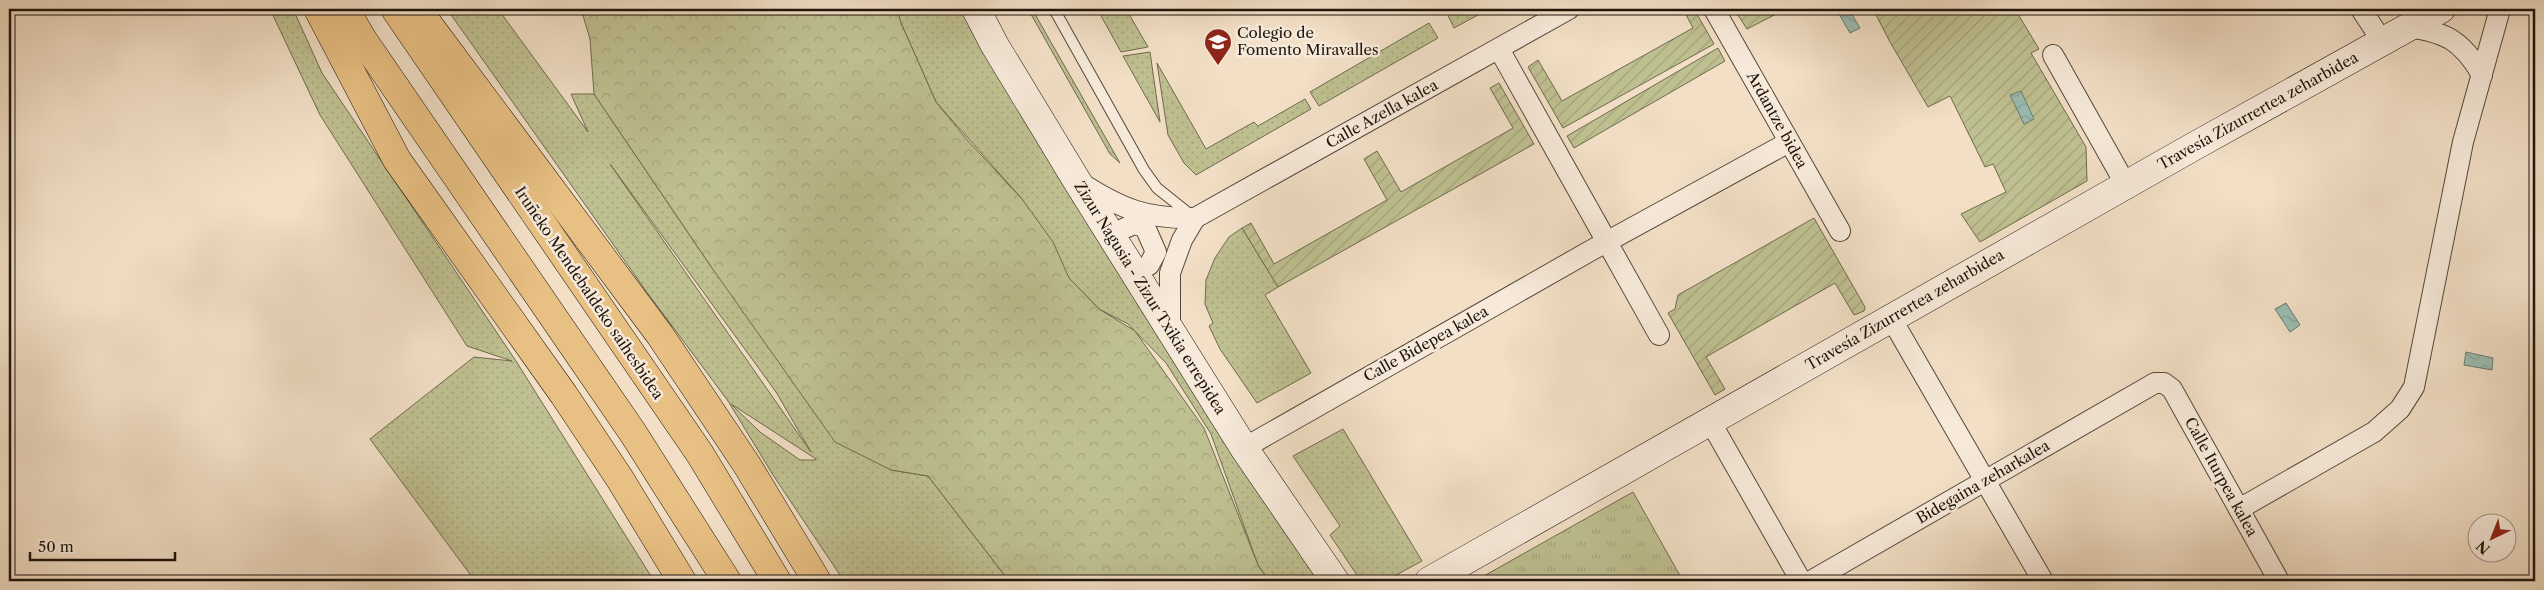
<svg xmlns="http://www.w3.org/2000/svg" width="2544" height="590" font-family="'Libre Caslon Text',serif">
<defs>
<pattern id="grass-dots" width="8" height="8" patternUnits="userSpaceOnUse" patternTransform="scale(1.25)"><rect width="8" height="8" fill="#bfc091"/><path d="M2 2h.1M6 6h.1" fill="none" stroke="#a4a47c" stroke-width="1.8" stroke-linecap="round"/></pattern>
<pattern id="forest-crowns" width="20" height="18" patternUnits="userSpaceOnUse" patternTransform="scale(1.25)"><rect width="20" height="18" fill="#bfc091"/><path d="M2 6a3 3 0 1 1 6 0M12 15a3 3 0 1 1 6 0" fill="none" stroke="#a4a47c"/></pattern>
<pattern id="park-tufts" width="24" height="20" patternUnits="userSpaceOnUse" patternTransform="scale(1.25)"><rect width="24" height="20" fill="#bfc091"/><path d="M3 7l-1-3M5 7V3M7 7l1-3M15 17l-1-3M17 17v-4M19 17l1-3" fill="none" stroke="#a4a47c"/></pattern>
<pattern id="garden-furrows" width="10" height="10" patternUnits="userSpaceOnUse" patternTransform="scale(1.25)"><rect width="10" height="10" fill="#bfc091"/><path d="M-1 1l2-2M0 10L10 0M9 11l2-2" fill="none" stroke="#a4a47c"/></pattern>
<pattern id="water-waves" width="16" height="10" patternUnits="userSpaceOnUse" patternTransform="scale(1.25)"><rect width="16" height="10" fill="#9bbdb3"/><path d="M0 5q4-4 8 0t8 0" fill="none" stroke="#85a299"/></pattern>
</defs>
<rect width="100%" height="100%" fill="#f2dfc6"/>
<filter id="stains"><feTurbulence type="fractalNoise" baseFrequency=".004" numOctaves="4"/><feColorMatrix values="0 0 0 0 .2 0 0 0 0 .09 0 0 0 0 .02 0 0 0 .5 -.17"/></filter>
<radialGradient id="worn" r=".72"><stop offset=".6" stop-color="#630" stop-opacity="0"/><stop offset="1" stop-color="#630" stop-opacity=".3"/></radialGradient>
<g fill="url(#grass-dots)" stroke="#6e6a4e" fill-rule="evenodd">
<polygon points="270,9 293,9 322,73 516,361 654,581 585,581 584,576 573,581 475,581 370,439 474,357 512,361 467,346 320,115"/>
<path d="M447 9H498L588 132 571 94H594L712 268 891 470 928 476 1009 581H844L773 475 728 401 646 291ZM610 164 776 392 811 452ZM731 404 816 459V460H800L760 432Z"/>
<polygon points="897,9 966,9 1325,581 1269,581 1258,565 1211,434 1166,363 1128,324 1099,309 1069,278 1022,199 936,102 901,23"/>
<polygon points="1028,9 1032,9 1120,163 1110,154"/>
<polygon points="1110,9 1126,9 1148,47 1121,52 1100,14"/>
<polygon points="1445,9 1489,9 1454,28"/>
<polygon points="1429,23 1438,38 1319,106 1310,92"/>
<polygon points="1150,52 1160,122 1123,56"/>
<polygon points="1157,63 1206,149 1254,122 1258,126 1305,99 1311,109 1196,175 1184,163 1168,135"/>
<polygon points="1242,228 1278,287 1265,295 1311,373 1257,403 1220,349 1209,326 1213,323 1205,304 1206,280 1215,258 1229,237"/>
<polygon points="1343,429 1422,561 1385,581 1361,581 1330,535 1340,526 1293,456"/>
</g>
<polygon fill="url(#forest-crowns)" stroke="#6e6a4e" points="581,9 897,9 901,23 936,102 968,141 1022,199 1053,242 1069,278 1099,309 1135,331 1204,428 1258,565 1269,581 1009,581 928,476 891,470 835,442 712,268 594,94 590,39"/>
<polygon fill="url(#park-tufts)" stroke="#6e6a4e" points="1633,492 1683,581 1475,581"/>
<g fill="url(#garden-furrows)" stroke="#6e6a4e">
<polygon points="1683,9 1694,9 1714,44 1563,128 1528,67 1538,60 1562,101 1693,28"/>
<polygon points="1734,9 1786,9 1747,29"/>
<polygon points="1873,9 2015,9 2039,49 2031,53 2086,147 2087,181 1980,242 1961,214 2006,192 1993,164 1985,167 1950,96 1928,107 1890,42"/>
<polygon points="1718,48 1725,61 1574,148 1567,136"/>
<polygon points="1499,83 1534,144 1278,287 1242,228 1251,223 1274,264 1387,200 1364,159 1377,151 1401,192 1513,128 1490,88"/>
<polygon points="1814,218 1865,307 1864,311 1854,315 1835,283 1706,357 1725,389 1715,395 1668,313 1675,309 1678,295"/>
</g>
<g fill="url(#water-waves)" stroke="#697a70">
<polygon points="1836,9 1849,9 1860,28 1850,33"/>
<polygon points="2021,91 2034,119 2024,124 2010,95"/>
<polygon points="2286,303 2300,325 2290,332 2275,309"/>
<polygon points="2466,352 2493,358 2492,370 2464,365"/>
</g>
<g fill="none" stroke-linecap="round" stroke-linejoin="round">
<g stroke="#53483a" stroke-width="12">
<polyline id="lane" points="1054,9 1144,170 1157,188 1192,216"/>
</g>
<g stroke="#53483a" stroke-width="22">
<g id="street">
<polyline points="1714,9 1840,231"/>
<polyline points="2361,9 2382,41"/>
<path d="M2408 27C2445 32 2462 40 2482 75"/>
<polyline points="1499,49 1659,335"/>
<polyline points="2053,55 2126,185"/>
<path d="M1081 183C1121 209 1147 219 1195 218L1569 9"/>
<polyline points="1112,234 1134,224 1145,227 1156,252 1149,265 1136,272"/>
<polyline points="1891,318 2043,581"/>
<polyline points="1170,328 1170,273 1182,240 1195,218"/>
<polyline points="1710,421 1801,581"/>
<polyline points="1244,448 1590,251 1789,142"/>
<polyline points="2239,509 2374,432 2400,409 2414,387 2463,142 2500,9"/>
<polyline points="1811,581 2155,383 2164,383 2172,389 2279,581"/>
</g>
</g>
<g stroke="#1e150c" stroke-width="29">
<g id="secondary">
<polyline points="976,9 994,44 1077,181 1244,448 1335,581"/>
<polyline points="1429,581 2191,148 2441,9"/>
</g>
</g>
<g stroke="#1e150c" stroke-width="29">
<g id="highway">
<polyline points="318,9 397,160 564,395 620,479 682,581"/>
<polyline points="345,9 363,40 633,433 727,581"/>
<polyline points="395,9 700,454 777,581"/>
<polyline points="417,9 660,335 747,465 817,581"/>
</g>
</g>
<use href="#lane" stroke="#f7eada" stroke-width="10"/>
<use href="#street" stroke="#f7eada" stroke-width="20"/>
<use href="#secondary" stroke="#f7eada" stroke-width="28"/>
<use href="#highway" stroke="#e9c083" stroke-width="28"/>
</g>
<defs>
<g id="school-pin" transform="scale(1.4375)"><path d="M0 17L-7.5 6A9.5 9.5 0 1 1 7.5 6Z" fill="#8f2418" stroke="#f7eada"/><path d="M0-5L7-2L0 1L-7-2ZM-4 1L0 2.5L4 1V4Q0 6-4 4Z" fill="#fff"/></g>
</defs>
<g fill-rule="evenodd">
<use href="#school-pin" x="1218" y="42"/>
</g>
<g text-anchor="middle" stroke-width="5" stroke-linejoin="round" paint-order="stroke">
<g font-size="15" fill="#1e150c" stroke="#f7eada" text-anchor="start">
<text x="1237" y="38">Colegio de<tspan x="1237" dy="17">Fomento Miravalles</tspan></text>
</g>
<g font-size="15" fill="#1e150c" stroke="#f7eada">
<text transform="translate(2258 111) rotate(-29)" y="5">Travesía Zizurrertea zeharbidea</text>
<text transform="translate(1382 114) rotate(-29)" y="5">Calle Azella kalea</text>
<text transform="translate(1777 120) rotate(61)" y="5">Ardantze bidea</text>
<text transform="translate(589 293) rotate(56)" y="5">Iruñeko Mendebaldeko saihesbidea</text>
<text transform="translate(1150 298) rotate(58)" y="5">Zizur Nagusia - Zizur Txikia errepidea</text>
<text transform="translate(1905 310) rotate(-30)" y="5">Travesía Zizurrertea zeharbidea</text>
<text transform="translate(1426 344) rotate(-29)" y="5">Calle Bidepea kalea</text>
<text transform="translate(2221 477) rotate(61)" y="5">Calle Iturpea kalea</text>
<text transform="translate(1983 482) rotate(-30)" y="5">Bidegaina zeharkalea</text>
</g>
</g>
<rect width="2544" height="590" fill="none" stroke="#f2dfc6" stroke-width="30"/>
<rect x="10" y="10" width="2524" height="570" fill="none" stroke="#1e150c" stroke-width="2.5"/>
<rect x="15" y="15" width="2514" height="560" fill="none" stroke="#1e150c"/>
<g transform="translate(2492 538) rotate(223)"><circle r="24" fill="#f7eada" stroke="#a09588"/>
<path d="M0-4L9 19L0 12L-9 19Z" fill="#8f2418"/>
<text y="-8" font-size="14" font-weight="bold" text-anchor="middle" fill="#1e150c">N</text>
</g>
<path d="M30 552v8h145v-8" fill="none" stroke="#1e150c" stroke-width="2.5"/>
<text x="38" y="552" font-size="15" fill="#1e150c" stroke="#f7eada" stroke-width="4" paint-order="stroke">50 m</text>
<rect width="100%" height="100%" filter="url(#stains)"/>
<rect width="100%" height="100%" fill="url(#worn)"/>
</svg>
